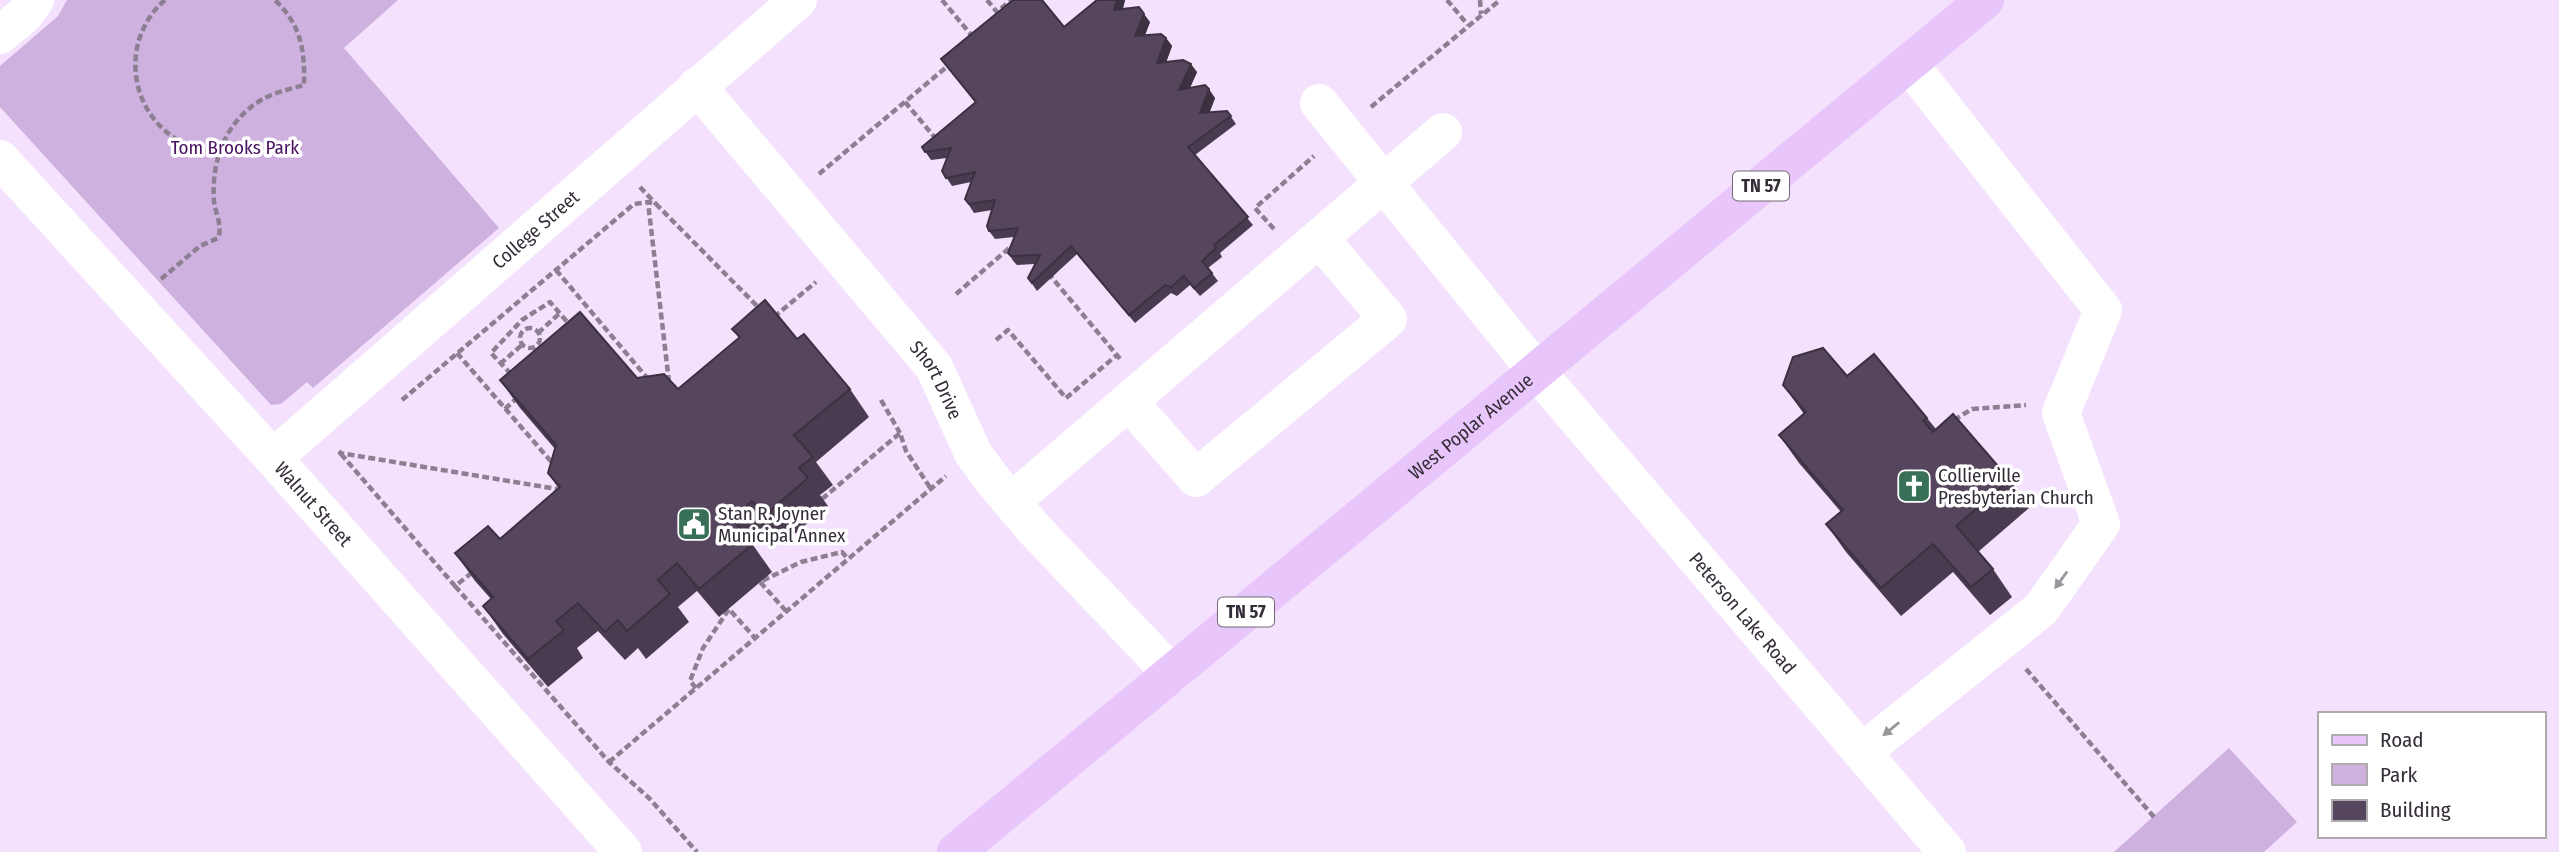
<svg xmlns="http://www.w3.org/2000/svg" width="2559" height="852" font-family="'Fira Sans Condensed',sans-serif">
<rect width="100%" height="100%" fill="#f4e1fe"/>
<g fill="#cfb1df">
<polygon points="67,0 398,0 344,48 499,228 313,388 307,382 281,404 271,405 0,107 0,66 58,16"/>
<polygon points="2229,748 2297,822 2264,852 2114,852"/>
</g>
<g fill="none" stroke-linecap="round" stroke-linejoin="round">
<g stroke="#8c7f92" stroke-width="4.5" stroke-dasharray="7 3.5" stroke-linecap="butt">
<path d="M165 0C120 39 127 112 181 142 191 147 206 150 217 152"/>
<polyline points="942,0 973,37"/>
<polyline points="987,0 997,12 1011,0"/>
<polyline points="1447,0 1468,25"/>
<polyline points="1480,0 1481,14"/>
<polyline points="905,102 937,140"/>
<polyline points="1371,107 1500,0"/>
<polyline points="819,174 949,65"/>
<polyline points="640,187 656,204"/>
<polyline points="1274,229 1255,208 1314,156"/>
<polyline points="556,270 648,379"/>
<polyline points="1048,273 1121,360"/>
<path d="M161 279 200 246 218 238C223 227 215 212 214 201 211 160 226 120 263 99 275 92 291 89 304 85 305 50 301 25 275 0"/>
<polyline points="956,294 1014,244"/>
<polyline points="774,317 816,282"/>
<circle cx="530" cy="338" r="10"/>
<polyline points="538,333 560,313"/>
<polyline points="996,340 1008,330 1066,398 1117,355"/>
<polyline points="457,353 555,466"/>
<polyline points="500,364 523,344"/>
<polyline points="511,374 491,353 522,320 550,302 569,324 566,327"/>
<polyline points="669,382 648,202 656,204 761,310"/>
<polyline points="402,400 634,204 648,202"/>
<polyline points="881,400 900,433"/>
<polyline points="505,409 519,396"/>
<polyline points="1954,420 1972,409 2026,405"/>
<polyline points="342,451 340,453 563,490"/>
<polyline points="341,454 455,586 473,572"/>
<polyline points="822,499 900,433 906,451 931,489"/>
<polyline points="455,586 609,762 649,798 697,852"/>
<polyline points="786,611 760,582 801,562 842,552 848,559"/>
<polyline points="2026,669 2154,817"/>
<polyline points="696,688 690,681 703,648 729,609 755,638"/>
<polyline points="609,762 946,476"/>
</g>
<g stroke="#fff" stroke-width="38">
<polyline points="0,35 24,15 35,0"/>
<path id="s1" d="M697 86 934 367 973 453 991 478 1035 530 1172 674"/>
<path id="s2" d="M1319 103 1538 373 1947 852"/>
<path id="s3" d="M0 159 273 458 623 852"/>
<polyline points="1129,402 1196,478 1388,319 1320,239"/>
<path id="s4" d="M273 458 798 0"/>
<polyline points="1011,502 1443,132"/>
<polyline points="1862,752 2041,609 2101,524 2061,413 2103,310 1909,64"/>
</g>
<path stroke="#e8c5fa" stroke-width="38" id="s5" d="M956 852 1985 0"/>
</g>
<g fill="#493c50">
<polygon points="1097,0 1125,0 1123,9 1150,22 1145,35 1166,38 1172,46 1166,62 1197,72 1190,88 1215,98 1209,113 1227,111 1236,124 1195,155 1253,225 1220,253 1222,257 1208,268 1218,281 1200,296 1190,285 1177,296 1171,293 1135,323 1077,254 1037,291 1028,278 1035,264 1017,265 1014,262 1008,253 1014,237 995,239 989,231 992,210 974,213 965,199 971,182 952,186 942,171 947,158 931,160 922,147 975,102 941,59 1064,27"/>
<polygon points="732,329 797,339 850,389 869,417 816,462 833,485 820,495 828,506 784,543 772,529 753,545 772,572 719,617 697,591 678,607 689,622 646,659 638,648 625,660 598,631 577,648 583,658 548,687 503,634 483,606 491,599 475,581 455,553 500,539 559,489 548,473 555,449 520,408 500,380 678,389 739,338"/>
<polygon points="1847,376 1927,418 1936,429 2010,480 2029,508 1978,552 1993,569 2012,597 1990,615 1953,572 1901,616 1846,552 1826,524 1841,512 1799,463 1779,435 1804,414 1783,385"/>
</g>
<g fill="#3c3141">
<polygon points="1117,0 1125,0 1120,18 1114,10"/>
<polygon points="1144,14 1150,22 1141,45 1135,36"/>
<polygon points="1166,38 1172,46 1163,71 1157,63"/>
<polygon points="1191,64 1197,72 1185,98 1179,90"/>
<polygon points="1209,89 1215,98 1206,122 1200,113"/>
</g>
<g fill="#55465d" stroke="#3c3141" stroke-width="2">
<polygon points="1013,0 1042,0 1064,27 1097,0 1117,0 1114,10 1139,7 1144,14 1135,36 1161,34 1166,38 1157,63 1183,60 1191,64 1179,90 1205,85 1209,89 1200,113 1227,111 1231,116 1188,147 1248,217 1214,245 1216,248 1202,261 1212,273 1194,288 1184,276 1171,287 1165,285 1129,315 1071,246 1032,283 1028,278 1040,255 1011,256 1008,253 1018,228 989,231 987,226 995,200 969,204 965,199 975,172 946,178 942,171 951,148 925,152 922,147 976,102 941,59"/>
<polygon points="765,300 797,339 804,334 850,389 794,435 813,457 799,468 808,478 765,515 752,501 732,519 753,544 699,589 677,563 658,580 670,594 627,631 618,620 605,632 578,603 556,621 564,630 528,659 483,606 493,597 455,553 488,526 500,539 560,487 548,473 556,445 500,380 580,312 637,378 664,374 678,389 740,337 732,329"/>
<polygon points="1823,348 1847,376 1874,354 1927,418 1923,421 1933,432 1953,414 2010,480 1956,526 1993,569 1971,587 1933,544 1881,588 1826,524 1843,510 1779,435 1806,412 1783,385 1793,357"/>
</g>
<defs><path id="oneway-solid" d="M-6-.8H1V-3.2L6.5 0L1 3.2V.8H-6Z" transform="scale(1.75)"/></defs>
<g fill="#9a969c">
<use href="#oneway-solid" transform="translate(2061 580) rotate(126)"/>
<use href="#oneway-solid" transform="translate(1891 729) rotate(141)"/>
</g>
<defs>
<g id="church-square" transform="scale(1.75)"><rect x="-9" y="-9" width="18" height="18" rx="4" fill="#376f57" stroke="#fff"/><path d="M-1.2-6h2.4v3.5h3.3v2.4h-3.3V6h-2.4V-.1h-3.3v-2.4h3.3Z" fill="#fff"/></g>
<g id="civic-square" transform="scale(1.75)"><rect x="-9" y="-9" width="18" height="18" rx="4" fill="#376f57" stroke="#fff"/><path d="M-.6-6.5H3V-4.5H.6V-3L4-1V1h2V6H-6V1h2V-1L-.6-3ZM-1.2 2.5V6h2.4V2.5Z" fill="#fff"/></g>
</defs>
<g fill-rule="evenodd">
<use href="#church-square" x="1914" y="486"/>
<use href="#civic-square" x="694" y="524"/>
</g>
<g text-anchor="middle" stroke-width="7" stroke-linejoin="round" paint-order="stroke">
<g fill="#fff" stroke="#726c74" stroke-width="2">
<rect x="1733" y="171.5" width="56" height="29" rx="5"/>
<rect x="1218" y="597.5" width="56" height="29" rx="5"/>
</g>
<g font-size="18" font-weight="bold" fill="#352d38">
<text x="1761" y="192">TN 57</text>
<text x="1246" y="618">TN 57</text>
</g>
<g font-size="19" fill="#491160" stroke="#fff">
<text x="235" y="154">Tom Brooks Park</text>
</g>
<g font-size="19" fill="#352d38" stroke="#fff">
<text dy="7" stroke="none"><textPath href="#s4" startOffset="348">College Street</textPath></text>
<text dy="7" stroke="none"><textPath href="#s1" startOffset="380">Short Drive</textPath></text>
<text dy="7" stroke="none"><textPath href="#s5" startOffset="668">West Poplar Avenue</textPath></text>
<text dy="7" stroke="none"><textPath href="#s3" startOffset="466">Walnut Street</textPath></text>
<text dy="7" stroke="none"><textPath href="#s2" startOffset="663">Peterson Lake Road</textPath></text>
</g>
<g font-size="19" fill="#352d38" stroke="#fff" text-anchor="start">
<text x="1938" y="482">Collierville<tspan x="1938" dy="22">Presbyterian Church</tspan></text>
<text x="718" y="520">Stan R. Joyner<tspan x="718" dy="22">Municipal Annex</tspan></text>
</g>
</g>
<rect x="2318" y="712" width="228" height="126" fill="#ffffff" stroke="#aeabaf" stroke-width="2"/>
<rect x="2332" y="735" width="35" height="10" fill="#e8c5fa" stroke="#aeabaf" stroke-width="2"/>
<text x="2380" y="747" font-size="21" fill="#352d38">Road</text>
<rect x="2332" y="764" width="35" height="21" fill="#cfb1df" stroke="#aeabaf" stroke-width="2"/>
<text x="2380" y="782" font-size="21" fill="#352d38">Park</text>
<rect x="2332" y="800" width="35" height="21" fill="#55465d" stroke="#aeabaf" stroke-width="2"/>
<text x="2380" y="817" font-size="21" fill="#352d38">Building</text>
</svg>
